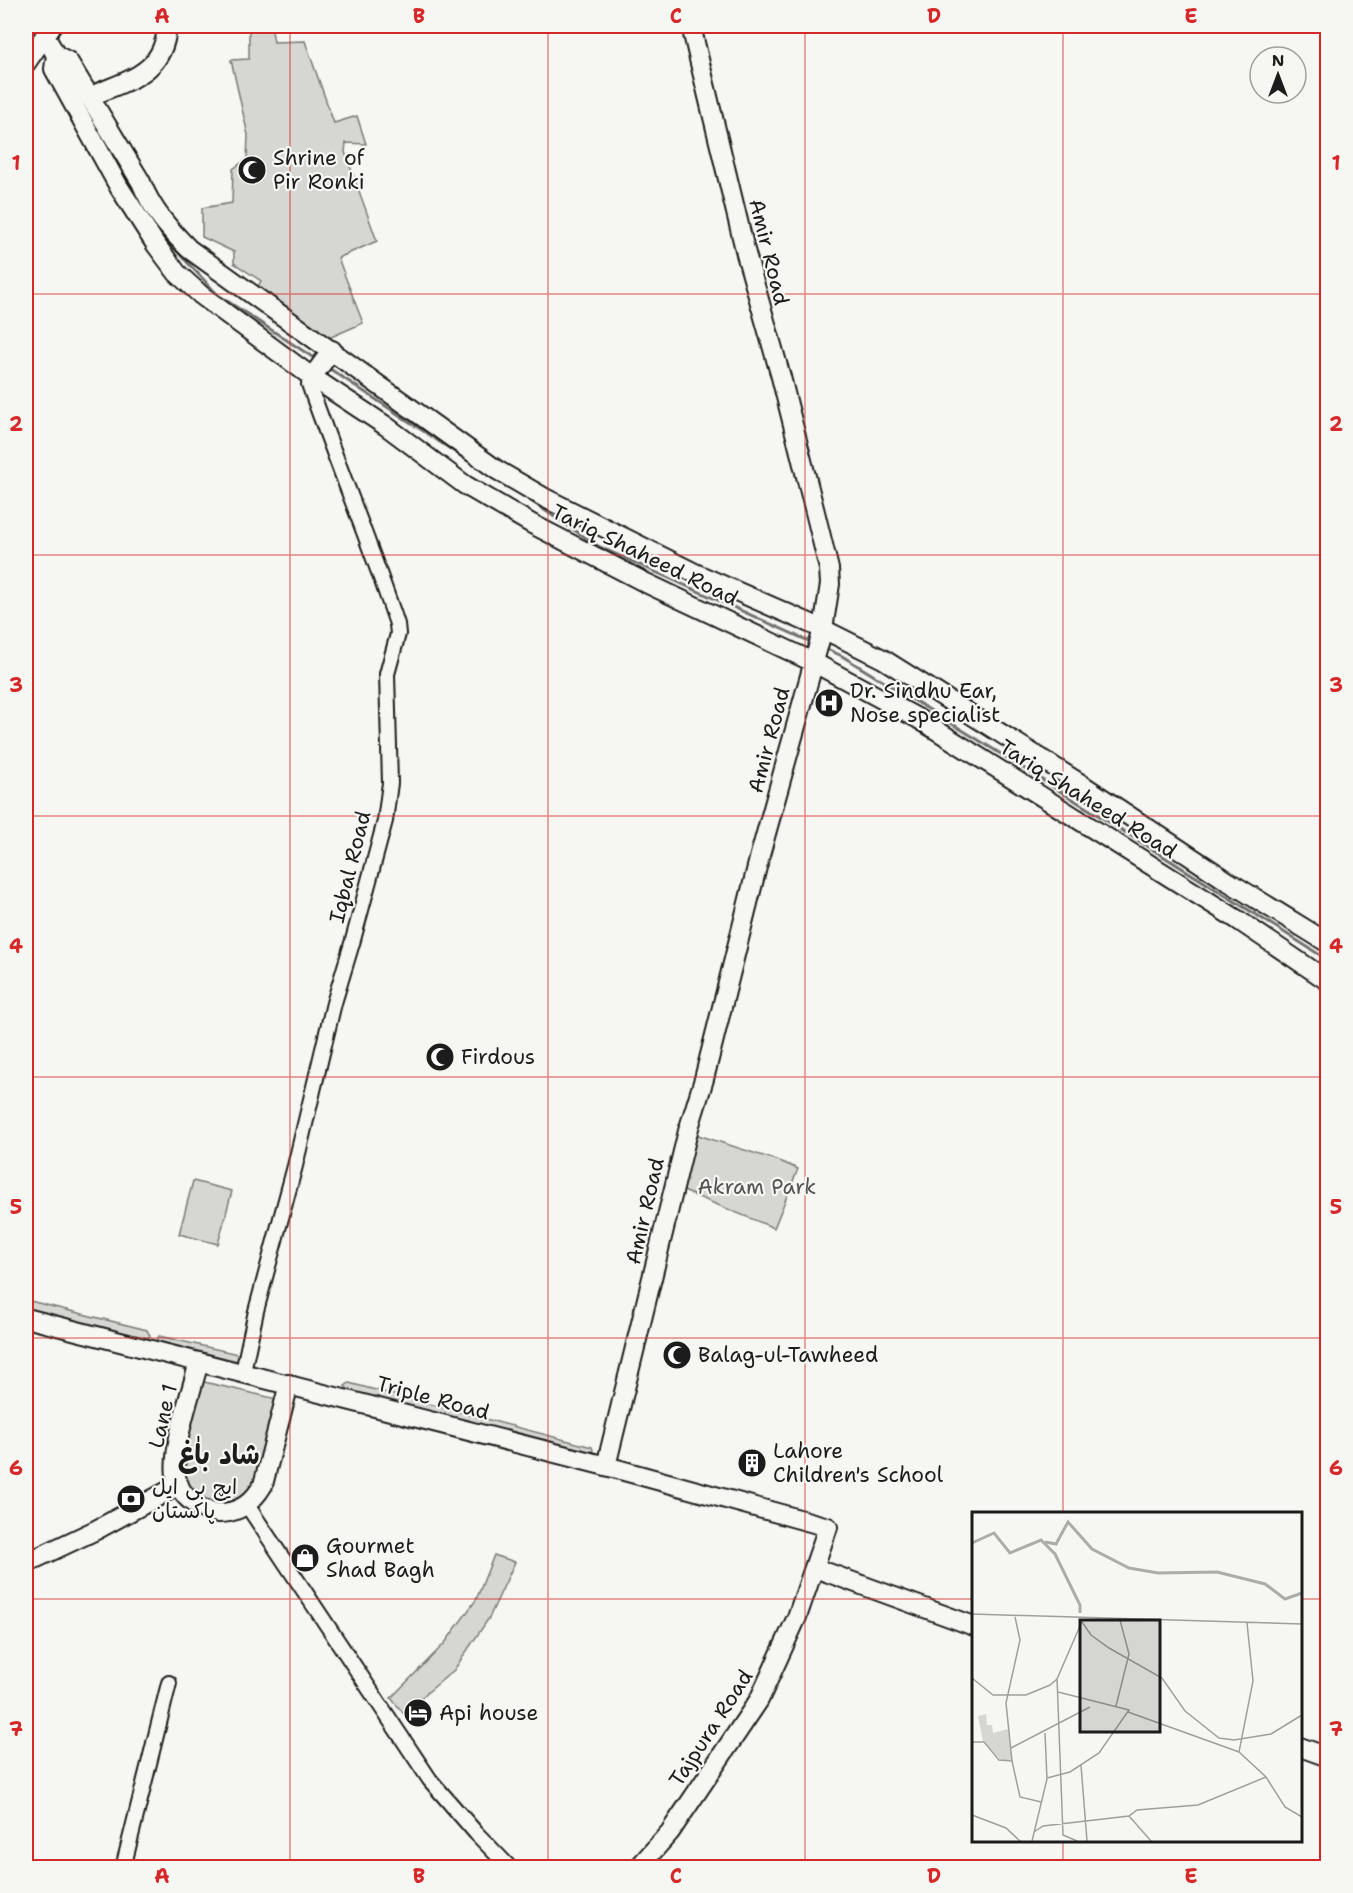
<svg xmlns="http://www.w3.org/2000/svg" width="1353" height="1893" font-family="'Shantell Sans','Playpen Sans Arabic',sans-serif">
<rect width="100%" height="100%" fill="#f6f6f2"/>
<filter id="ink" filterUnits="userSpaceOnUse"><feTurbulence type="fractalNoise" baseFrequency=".0167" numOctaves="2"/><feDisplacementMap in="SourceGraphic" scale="12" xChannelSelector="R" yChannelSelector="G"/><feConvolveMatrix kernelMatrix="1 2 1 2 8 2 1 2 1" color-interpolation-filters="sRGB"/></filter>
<g filter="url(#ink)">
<g fill="#d6d6d2" stroke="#797977" stroke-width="1.5">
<polygon points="249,26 271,26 274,42 305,41 334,123 357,116 366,144 346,143 345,152 377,241 338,258 363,323 320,342 253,295 261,281 234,263 234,252 202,237 202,208 232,203 233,169 247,159 248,135 231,60 249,59"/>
<polygon points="695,1134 782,1162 798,1169 774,1228 681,1190"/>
<polygon points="193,1181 232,1191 218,1244 179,1234"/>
<polygon points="26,1300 147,1330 150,1336 145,1340 26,1310"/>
<polygon points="159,1336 242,1355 240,1363 162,1344 157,1340"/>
<polygon points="200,1381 281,1400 260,1476 250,1495 224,1507 199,1502 179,1475"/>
<polygon points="349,1383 588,1446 592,1447 593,1450 591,1453 585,1453 349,1390 345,1386"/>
<polygon points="494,1555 515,1562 489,1618 454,1670 403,1713 391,1698 445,1643 476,1600"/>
</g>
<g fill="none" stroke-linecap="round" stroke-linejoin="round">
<g stroke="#727271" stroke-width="3">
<polyline points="88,112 138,196"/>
<polyline points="150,218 158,231 218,295 317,360"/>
<polyline points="327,367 464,458"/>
<polyline points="513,489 598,546 813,643"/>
<polyline points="825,648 842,656 993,749 1328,960"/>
</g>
<g stroke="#1c1c1c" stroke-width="18">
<g id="minor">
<path d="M243 1372 256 1311 295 1166 334 1003 353 940 385 821 390 783 387 674 398 634 397 624C370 543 337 464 309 384L312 377"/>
<polyline points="247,1505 430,1780 476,1833 510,1868"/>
<polyline points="123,1868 169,1683"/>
</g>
</g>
<g stroke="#1c1c1c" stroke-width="22">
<g id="major">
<path d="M45 36 56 55 68 61 141 182C152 210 169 229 189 249L497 470 545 498 695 573 823 629 883 659 1078 782 1229 882 1328 943"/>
<polyline points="56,55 54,69 119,187 156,245 177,273 201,295 312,377 386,426 465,485 532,524 646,583 813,662 917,718 1238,920 1328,981"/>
<polyline points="26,63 51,27"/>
<path d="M89 97C126 80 164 75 167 26"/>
<polyline points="312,377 332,350"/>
<polyline points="26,1318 606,1466 828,1527 797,1617 759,1700 670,1832 638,1868"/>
<path d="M199 1362C191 1393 172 1446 176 1476 179 1496 200 1512 219 1513 240 1513 253 1502 263 1485L289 1384"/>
<polyline points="606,1466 688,1131 704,1079 760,855 823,629 830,584 829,569 816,516 781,377 746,254 691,26"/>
<polyline points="26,1563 96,1530 179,1485"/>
<polyline points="815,1568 974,1626"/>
<polyline points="1300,1747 1328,1757"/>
</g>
</g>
<use href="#minor" stroke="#f6f6f2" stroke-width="14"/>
<use href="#major" stroke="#f6f6f2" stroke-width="18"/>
</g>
</g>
<path fill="none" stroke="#d62828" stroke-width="1.5" stroke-opacity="0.55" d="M290 26V1868M548 26V1868M805 26V1868M1063 26V1514M26 294H1328M26 555H1328M26 816H1328M26 1077H1328M26 1338H1328M26 1599H974M1300 1599H1328M1063 1840V1868"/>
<defs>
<g id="mosque-disc" transform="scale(1.5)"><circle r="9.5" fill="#1c1c1c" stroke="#f6f6f2"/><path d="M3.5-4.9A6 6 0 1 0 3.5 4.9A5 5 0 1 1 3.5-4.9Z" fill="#fff"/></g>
<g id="hospital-disc" transform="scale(1.5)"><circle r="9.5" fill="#1c1c1c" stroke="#f6f6f2"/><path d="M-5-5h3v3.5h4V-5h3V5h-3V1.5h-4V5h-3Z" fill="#fff"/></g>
<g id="building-disc" transform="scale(1.5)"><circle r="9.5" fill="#1c1c1c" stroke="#f6f6f2"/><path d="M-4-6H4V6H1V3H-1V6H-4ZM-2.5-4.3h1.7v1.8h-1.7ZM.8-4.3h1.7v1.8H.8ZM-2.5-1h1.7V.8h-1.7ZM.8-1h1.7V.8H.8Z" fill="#fff"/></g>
<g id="bank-disc" transform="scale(1.5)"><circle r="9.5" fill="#1c1c1c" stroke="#f6f6f2"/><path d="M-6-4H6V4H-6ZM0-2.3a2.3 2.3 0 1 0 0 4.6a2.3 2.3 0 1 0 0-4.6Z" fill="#fff"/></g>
<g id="shop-disc" transform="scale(1.5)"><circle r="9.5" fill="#1c1c1c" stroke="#f6f6f2"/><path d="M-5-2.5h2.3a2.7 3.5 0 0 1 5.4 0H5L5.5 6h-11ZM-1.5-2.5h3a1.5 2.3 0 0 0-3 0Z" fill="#fff"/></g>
<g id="hotel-disc" transform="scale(1.5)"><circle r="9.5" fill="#1c1c1c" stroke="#f6f6f2"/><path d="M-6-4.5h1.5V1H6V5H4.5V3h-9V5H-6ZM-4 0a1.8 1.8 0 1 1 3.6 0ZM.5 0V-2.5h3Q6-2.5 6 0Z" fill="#fff"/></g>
</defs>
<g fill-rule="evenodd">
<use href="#mosque-disc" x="252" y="170"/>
<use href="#hospital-disc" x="829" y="703"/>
<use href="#mosque-disc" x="440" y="1057"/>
<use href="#mosque-disc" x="677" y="1355"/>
<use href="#building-disc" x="752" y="1463"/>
<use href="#bank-disc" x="131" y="1499"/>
<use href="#shop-disc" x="305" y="1558"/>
<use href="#hotel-disc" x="418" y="1713"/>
</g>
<g text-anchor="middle" stroke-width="4.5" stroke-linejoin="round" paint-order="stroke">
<g font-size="21" fill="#1c1c1c" stroke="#f6f6f2" text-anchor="start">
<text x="273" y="165">Shrine of<tspan x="273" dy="24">Pir Ronki</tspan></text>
<text x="850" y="698">Dr. Sindhu Ear,<tspan x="850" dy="24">Nose specialist</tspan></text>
<text x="461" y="1064">Firdous</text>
<text x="698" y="1362">Balag-ul-Tawheed</text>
<text x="773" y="1458">Lahore<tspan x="773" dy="24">Children's School</tspan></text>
<text x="152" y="1494">ایچ بی ایل<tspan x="152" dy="24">پاکستان</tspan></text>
<text x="326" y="1553">Gourmet<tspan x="326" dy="24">Shad Bagh</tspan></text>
<text x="439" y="1720">Api house</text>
</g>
<g font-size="21" fill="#1c1c1c" stroke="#f6f6f2">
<text transform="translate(769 252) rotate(76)" y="7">Amir Road</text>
<text transform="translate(645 555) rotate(26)" y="7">Tariq Shaheed Road</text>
<text transform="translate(769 740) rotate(-75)" y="7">Amir Road</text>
<text transform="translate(1088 799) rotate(32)" y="7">Tariq Shaheed Road</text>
<text transform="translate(350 867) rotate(-76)" y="7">Iqbal Road</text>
<text transform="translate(645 1211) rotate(-77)" y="7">Amir Road</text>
<text transform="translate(433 1398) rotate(15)" y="7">Triple Road</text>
<text transform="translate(163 1416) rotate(-77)" y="7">Lane 1</text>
<text transform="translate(711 1728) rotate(-57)" y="7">Tajpura Road</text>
</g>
<g font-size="21" fill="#545453" stroke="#f6f6f2">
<text x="757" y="1194">Akram Park</text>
</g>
<g font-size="27" font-weight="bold" fill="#1c1c1c" stroke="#f6f6f2">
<text x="219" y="1464">شاد باٰغ</text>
</g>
</g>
<g transform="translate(972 1512)">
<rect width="330" height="330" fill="#f6f6f2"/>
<path d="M14 202 15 213H20L21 221 36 217 40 249 29 248 11 229 6 204Z" fill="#d6d6d2"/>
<path fill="none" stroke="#acaca9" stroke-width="3" d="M73 30 84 32 96 10 120 37 157 56 186 61 245 60 293 72 313 87 330 81M0 31 22 21 38 41 69 28 83 42 108 93V101"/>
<path fill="none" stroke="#9f9f9c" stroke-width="1.5" d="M0 102 330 112M43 105 48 128 34 191 40 249 48 285 69 290M110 110 119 123 137 136 190 166 213 199 247 226 262 228 299 222 330 203M0 166 21 183H54L78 173 85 167 111 107M85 166 91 323 105 329M144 194 157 142 148 108M156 200 267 240 294 265 313 295 330 305M0 230H12L27 248 40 249M39 236 118 195M267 240 281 169 275 111M109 253 115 329M75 266 98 260 127 241 157 198 86 180M0 303 34 316 48 329M157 304 179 329M62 320 71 314 157 304 165 298 226 293 294 265M60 329 75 267 73 221"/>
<path fill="#1c1c1c" fill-opacity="0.15" stroke="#1c1c1c" stroke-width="3" d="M108 108H188V220H108Z"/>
<rect width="330" height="330" fill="none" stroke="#1c1c1c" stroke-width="3"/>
</g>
<rect width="1353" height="1893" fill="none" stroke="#f6f6f2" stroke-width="66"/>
<g transform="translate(1278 75)"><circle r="28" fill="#f6f6f2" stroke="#9f9f9c" stroke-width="1.5"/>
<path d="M0-4.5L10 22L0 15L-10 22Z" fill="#1c1c1c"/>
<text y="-9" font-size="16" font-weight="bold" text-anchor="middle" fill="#1c1c1c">N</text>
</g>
<rect x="33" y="33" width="1287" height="1827" fill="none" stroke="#d62828" stroke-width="2"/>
<g font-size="20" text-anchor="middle" font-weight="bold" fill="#d62828">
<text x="162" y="23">A</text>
<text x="419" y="23">B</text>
<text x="676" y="23">C</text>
<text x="934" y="23">D</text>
<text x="1191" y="23">E</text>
<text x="16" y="170">1</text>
<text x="1336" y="170">1</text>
<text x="16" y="431">2</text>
<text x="1336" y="431">2</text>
<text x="16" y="692">3</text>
<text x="1336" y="692">3</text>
<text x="16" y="953">4</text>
<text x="1336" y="953">4</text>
<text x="16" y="1214">5</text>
<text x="1336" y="1214">5</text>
<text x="16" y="1475">6</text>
<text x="1336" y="1475">6</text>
<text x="16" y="1736">7</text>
<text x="1336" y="1736">7</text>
<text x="162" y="1883">A</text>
<text x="419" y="1883">B</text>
<text x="676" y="1883">C</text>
<text x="934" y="1883">D</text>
<text x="1191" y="1883">E</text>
</g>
</svg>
